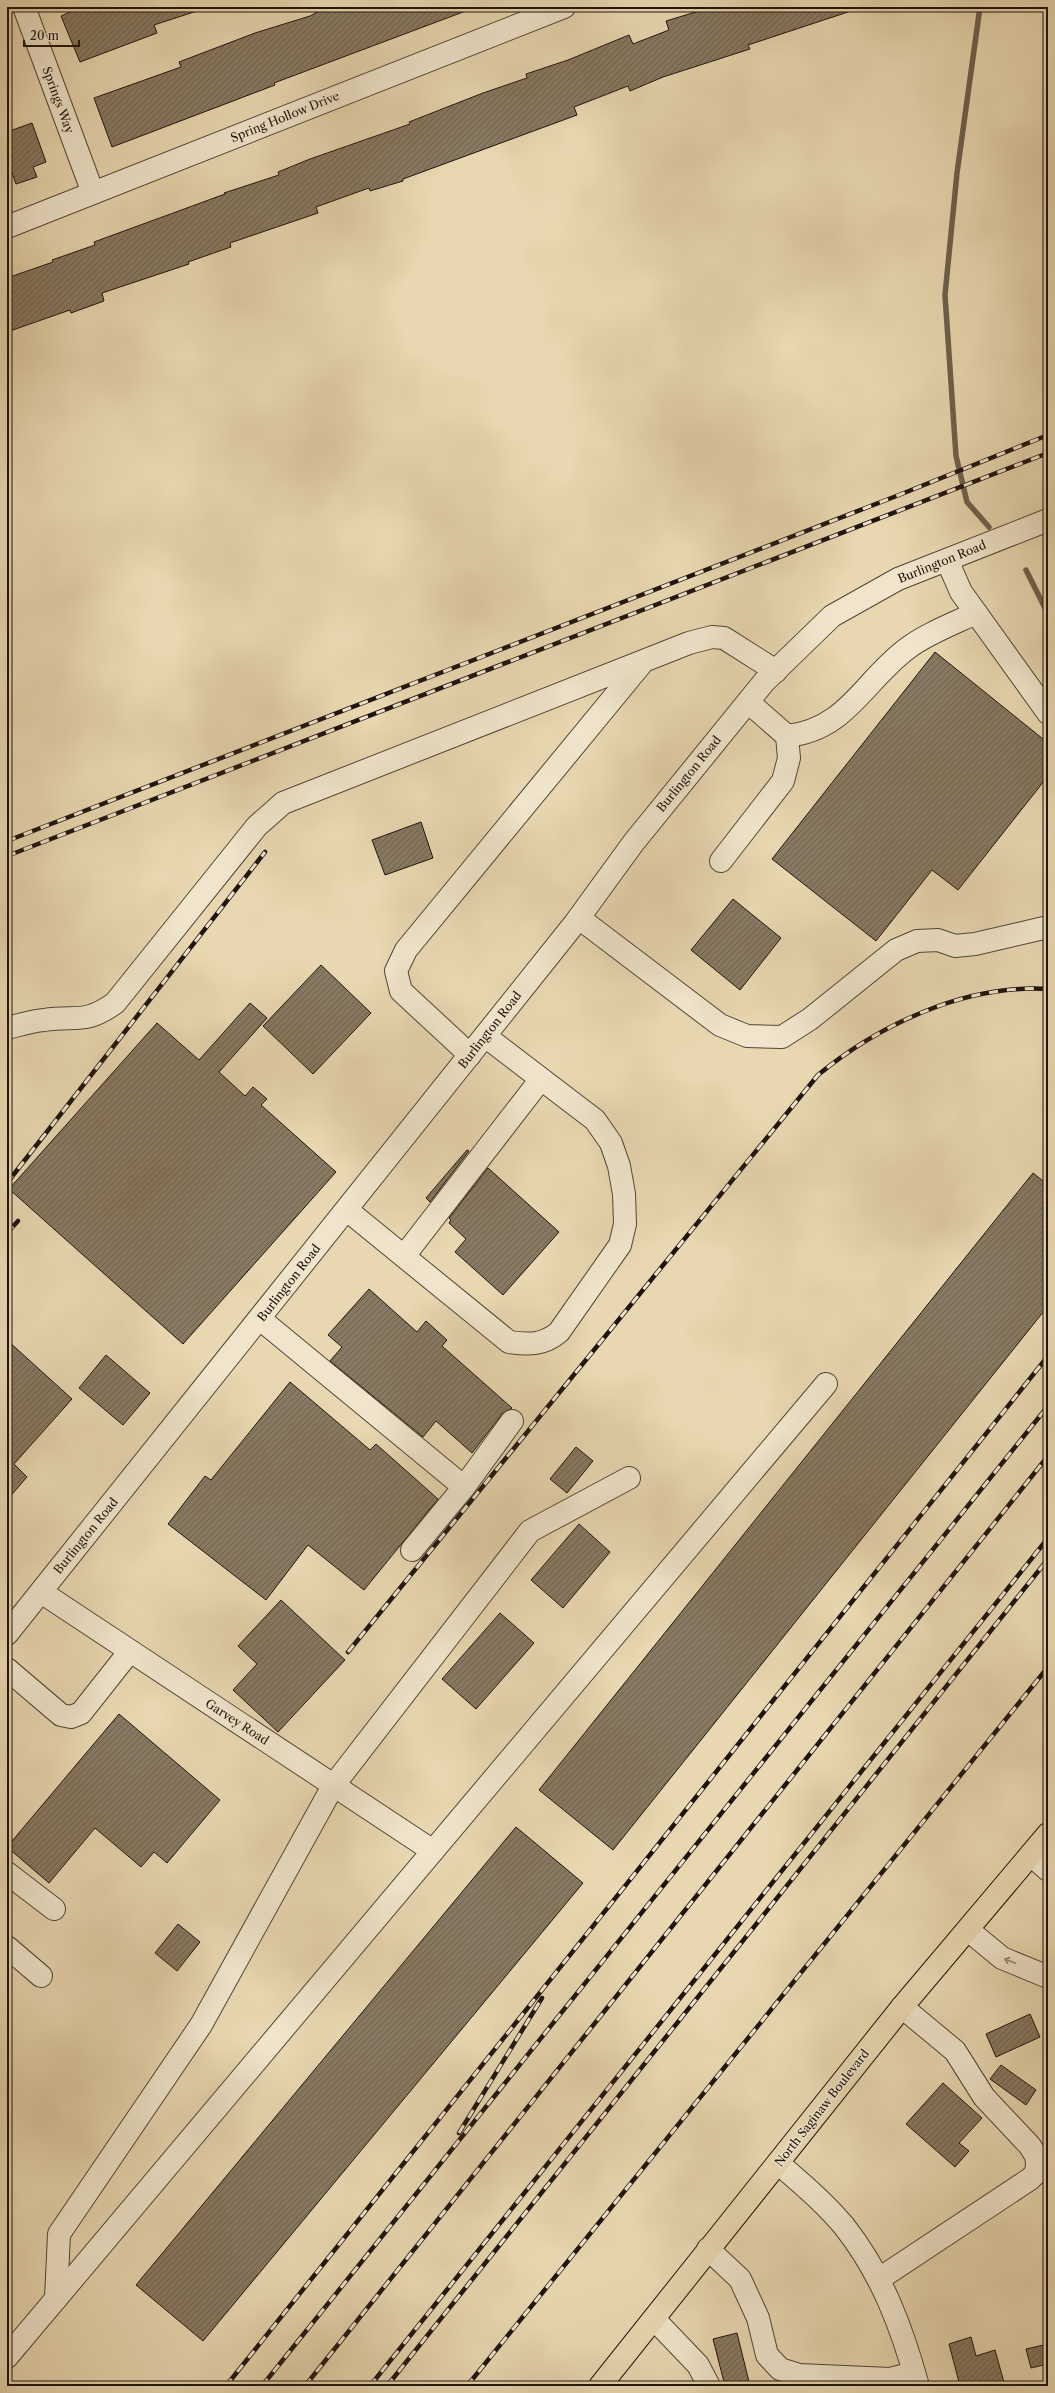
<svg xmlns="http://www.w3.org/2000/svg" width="1055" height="2393" font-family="'Libre Caslon Text',serif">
<defs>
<pattern id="building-hatch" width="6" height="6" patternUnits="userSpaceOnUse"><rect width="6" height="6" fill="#877962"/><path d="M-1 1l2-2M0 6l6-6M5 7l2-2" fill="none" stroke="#6e624f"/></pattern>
</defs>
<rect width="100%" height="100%" fill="#e8d7b0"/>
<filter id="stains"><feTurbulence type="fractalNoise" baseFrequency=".005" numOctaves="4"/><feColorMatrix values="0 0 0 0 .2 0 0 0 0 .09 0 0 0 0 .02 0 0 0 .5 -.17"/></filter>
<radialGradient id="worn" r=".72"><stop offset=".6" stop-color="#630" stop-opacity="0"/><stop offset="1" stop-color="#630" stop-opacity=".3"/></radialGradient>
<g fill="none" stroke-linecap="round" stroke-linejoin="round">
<g stroke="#6e614e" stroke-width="5.5">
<polyline points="980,7 957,173 945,295 956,456 967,502 989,527"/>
<polyline points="1026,570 1048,614"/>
</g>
</g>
<g fill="url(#building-hatch)" stroke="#1e140e">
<polygon points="81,7 200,7 200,10 154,25 157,33 80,62 61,16"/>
<polygon points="327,7 471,7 471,9 274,83 275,85 112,147 94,98 181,67 179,62 255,33 310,16"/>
<polygon points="698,7 853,7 854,10 748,45 750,49 663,77 630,91 628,86 574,107 577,115 403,179 403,181 370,191 369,188 316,207 318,213 230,243 231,247 188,262 189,264 102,293 104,301 71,313 70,310 7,332 7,278 53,262 52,260 95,245 94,242 225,194 224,193 279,175 278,172 310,159 410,124 409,122 483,93 527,78 526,74 568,60 629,35 633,44 669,30 666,21 699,11"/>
<polygon points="32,123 46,162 33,167 37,177 16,184 7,159 7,132"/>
<polygon points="935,652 1048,743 1048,776 958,890 932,870 876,941 772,859"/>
<polygon points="421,822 433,858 385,875 372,840"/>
<polygon points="733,899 781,938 740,990 691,950"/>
<polygon points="321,965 371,1013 313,1074 263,1026"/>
<polygon points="250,1003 267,1018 219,1072 245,1096 253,1087 267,1099 261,1105 336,1172 183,1344 9,1189 157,1023 199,1060"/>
<polygon points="467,1150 469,1151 430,1202 426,1198"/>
<polygon points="488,1168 559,1232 503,1295 455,1252 466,1239 449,1223 451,1220 449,1218"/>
<polygon points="1033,1173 1048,1185 1048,1306 613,1850 539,1790"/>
<polygon points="369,1289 417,1332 426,1321 447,1340 442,1346 512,1408 502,1414 472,1453 436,1421 423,1437 330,1361 342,1347 328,1335"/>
<polygon points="7,1340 72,1399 14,1464 27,1477 7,1500"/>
<polygon points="106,1355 150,1393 123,1425 79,1388"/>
<polygon points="290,1382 370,1450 376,1444 438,1499 364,1590 308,1545 266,1600 168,1524 205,1476 211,1480"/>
<polygon points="576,1447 593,1461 567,1493 550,1479"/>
<polygon points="579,1524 610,1552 563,1608 531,1580"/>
<polygon points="281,1600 345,1660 278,1732 233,1690 257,1664 238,1646"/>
<polygon points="500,1613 534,1643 476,1709 442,1679"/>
<polygon points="119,1714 220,1800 167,1863 154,1852 141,1867 95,1828 49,1883 7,1847"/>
<polygon points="516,1827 583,1883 203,2341 136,2285"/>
<polygon points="178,1924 200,1942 177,1971 155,1953"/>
<polygon points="1030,2014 1040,2037 996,2057 986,2034"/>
<polygon points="1001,2065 1036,2090 1026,2105 990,2079"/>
<polygon points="943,2083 982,2118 959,2143 969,2151 955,2167 906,2124"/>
<polygon points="737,2333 750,2386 725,2386 713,2339"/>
<polygon points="971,2337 976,2356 995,2350 1005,2386 960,2386 949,2344"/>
<polygon points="1048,2344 1048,2364 1031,2368 1026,2349"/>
</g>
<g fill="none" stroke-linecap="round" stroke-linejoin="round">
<g stroke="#504536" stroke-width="24">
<g id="minor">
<polyline points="24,7 93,193"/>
<polyline points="7,227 564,7"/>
<polyline points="947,560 961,592 1048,713"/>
<path d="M748 702 787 736C847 730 864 680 908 648 926 634 955 623 976 613"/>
<polyline points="721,861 783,781 789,758 787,736"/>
<polyline points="579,918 720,1025 747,1036 782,1037 810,1019 896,950 917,941 938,940 955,946 975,944 1048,927"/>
<path d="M7 1028C19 1025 32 1021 44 1020 77 1015 84 1025 115 1003L257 826 283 803 689 643 712 637 724 638 776 671"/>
<polyline points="470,1055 401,991 396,971 406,950 642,663"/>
<path d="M347 1210 509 1342C529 1345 544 1345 559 1332L620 1245 625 1224 624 1194 619 1166 611 1143 595 1120 485 1036"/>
<polyline points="404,1256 541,1079"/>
<polyline points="260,1319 464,1487 412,1550"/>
<polyline points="464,1487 512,1421"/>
<polyline points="41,1592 433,1851"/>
<polyline points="7,1634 575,923 634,842 764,682 832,616 898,579 1048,520"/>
<polyline points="7,1669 61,1715 71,1717 81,1713 130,1651"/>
<polyline points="1031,1855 1048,1870"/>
<polyline points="7,1873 54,1909"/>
<polyline points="968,1930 1002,1958 1048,1977"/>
<polyline points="7,1947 41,1976"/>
<path d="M778 2163C801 2183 825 2203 844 2226 882 2274 902 2328 918 2386"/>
<polyline points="708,2249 740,2279 758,2318 767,2355 780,2369 799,2375 890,2379 914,2373"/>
<polyline points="879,2279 1030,2179 1036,2173 1037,2164 1036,2156 1030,2146 984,2097 955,2051 902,2007"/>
<polyline points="56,2299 59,2234 201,2025 333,1786 530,1531 629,1478"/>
<polyline points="654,2319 698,2365 709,2386"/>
<polyline points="7,2357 826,1384"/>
</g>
</g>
<g stroke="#1e140e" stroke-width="24">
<polyline id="major" points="600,2386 902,2007 1048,1834"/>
</g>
<use href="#minor" stroke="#f0e5cc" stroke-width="22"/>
<use href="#major" stroke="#e8d7b0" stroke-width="22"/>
<g stroke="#1e140e" stroke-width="4.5">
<g id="rail">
<polyline points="7,841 899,495 1048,435"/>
<polyline points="7,856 1048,453"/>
<polyline points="7,1183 265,852"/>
<polyline points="7,1215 9,1212"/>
<polyline points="7,1233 18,1221"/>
<path d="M348 1652 818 1075C880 1024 966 984 1048 989"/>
<polyline points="459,2133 542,1998"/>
<polyline points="226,2386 1048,1356"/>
<polyline points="262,2386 1048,1406"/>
<polyline points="305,2386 1048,1456"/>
<polyline points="370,2386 1048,1538"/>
<polyline points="387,2386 1048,1559"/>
<polyline points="467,2386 1048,1667"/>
</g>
</g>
<use href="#rail" stroke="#f0e5cc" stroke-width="3" stroke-dasharray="9" stroke-linecap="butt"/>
</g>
<defs><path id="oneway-shaft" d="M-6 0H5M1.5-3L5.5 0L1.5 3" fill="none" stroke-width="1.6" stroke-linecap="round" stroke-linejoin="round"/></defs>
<use stroke="#928776" href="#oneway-shaft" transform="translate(1010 1961) rotate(-159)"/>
<g text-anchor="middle" stroke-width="3" stroke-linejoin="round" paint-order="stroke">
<g font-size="12" fill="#1e140e" stroke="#f0e5cc">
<text transform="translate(58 100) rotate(70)" y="4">Springs Way</text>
<text transform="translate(285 117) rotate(-22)" y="4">Spring Hollow Drive</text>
<text transform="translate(942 562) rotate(-22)" y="4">Burlington Road</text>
<text transform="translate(689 774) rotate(-51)" y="4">Burlington Road</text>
<text transform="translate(490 1030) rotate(-52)" y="4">Burlington Road</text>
<text transform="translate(289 1283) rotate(-52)" y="4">Burlington Road</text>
<text transform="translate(86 1536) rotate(-51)" y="4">Burlington Road</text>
<text transform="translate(237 1722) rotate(33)" y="4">Garvey Road</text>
<text transform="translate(822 2108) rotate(-52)" y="4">North Saginaw Boulevard</text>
</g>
</g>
<rect width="1055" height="2393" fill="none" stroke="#e8d7b0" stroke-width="24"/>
<rect x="8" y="8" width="1039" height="2377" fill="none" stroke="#1e140e" stroke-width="2"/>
<rect x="12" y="12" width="1031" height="2369" fill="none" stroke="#1e140e"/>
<path d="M24 40v6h55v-6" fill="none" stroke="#1e140e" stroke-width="2"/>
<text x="30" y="40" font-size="12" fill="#1e140e" stroke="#f0e5cc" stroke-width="3" paint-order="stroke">20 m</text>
<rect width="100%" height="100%" filter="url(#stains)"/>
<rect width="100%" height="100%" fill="url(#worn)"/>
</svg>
